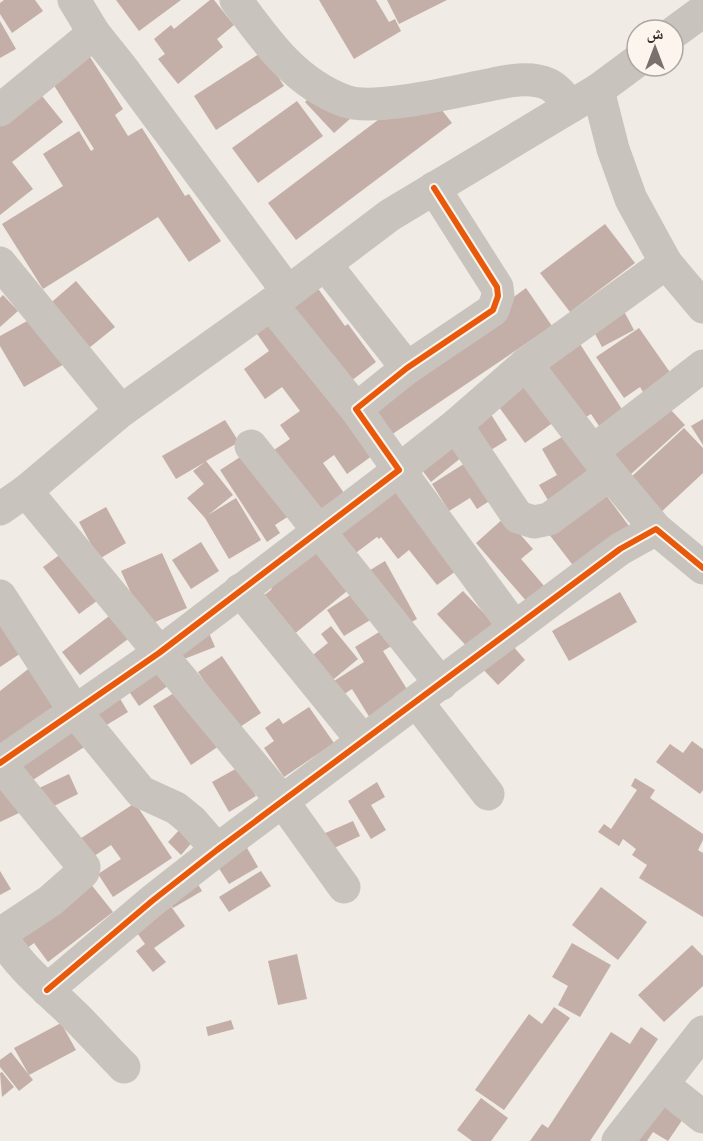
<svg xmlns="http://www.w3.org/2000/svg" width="703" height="1141" font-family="Figtree,'Noto Naskh Arabic',sans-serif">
<rect width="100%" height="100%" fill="#f0ebe5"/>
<g fill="#c3afa7">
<polygon points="4,0 35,0 43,11 12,33 0,14 0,3"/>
<polygon points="116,0 181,0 139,31"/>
<polygon points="210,0 214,0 234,25 217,39 223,47 178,84 158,59 165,54 154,39 171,25 174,29"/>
<polygon points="319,0 376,0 389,22 395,19 401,31 354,59"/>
<polygon points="387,0 447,0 399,24"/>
<polygon points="0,21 16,49 0,58"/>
<polygon points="83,46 123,109 115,115 128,136 142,128 185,196 189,194 221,241 189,262 158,217 43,289 2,224 63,186 43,154 79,131 91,151 94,149 38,60"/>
<polygon points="262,52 284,86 216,130 194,96"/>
<polygon points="34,86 63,122 12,162 33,189 0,215 0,112"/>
<polygon points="423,86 452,123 296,240 268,203"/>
<polygon points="321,87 351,118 334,133 305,102"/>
<polygon points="297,101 323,136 258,183 232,148"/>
<polygon points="605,224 635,263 570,312 540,273"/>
<polygon points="306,272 345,326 348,324 376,362 347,384 279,291"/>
<polygon points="76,281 115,327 84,352 46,307"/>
<polygon points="526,288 552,326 391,435 369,403"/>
<polygon points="3,295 18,311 0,327 0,298"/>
<polygon points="618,300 634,330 602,347 586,317"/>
<polygon points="265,309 376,453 347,474 334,455 323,463 344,493 315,513 271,452 290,439 280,425 300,411 282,387 265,399 244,369 269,351 248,321"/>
<polygon points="38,315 66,363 24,387 0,346 0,336"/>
<polygon points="639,328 674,378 646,397 640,387 624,398 596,357"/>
<polygon points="580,344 627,417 603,432 591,414 578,422 531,350"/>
<polygon points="524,373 558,419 525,443 491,396"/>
<polygon points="656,394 685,425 631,474 607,447"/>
<polygon points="484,403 507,440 478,458 455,420"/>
<polygon points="703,419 703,445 691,426"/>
<polygon points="225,420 239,442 206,461 233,495 208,515 236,498 261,540 229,559 205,518 187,498 204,484 193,471 205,462 176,479 162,456"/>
<polygon points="684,428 703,448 703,473 659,514 628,480"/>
<polygon points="572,431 600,479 552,507 539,485 557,475 542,449"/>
<polygon points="449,442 462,457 431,482 419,466"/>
<polygon points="248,452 292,514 275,525 280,533 267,542 220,470"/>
<polygon points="470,460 494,498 477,509 470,498 449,511 432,484"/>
<polygon points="390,477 460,568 437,585 409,550 398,559 381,537 379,539 377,537 349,558 325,527"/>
<polygon points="600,487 629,526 575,568 545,529"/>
<polygon points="106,507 126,543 99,559 79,522"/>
<polygon points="505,517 533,549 521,559 545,587 528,603 476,543"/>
<polygon points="313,538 352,587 293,635 262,597 272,589 263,578"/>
<polygon points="201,542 219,571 191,589 172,560"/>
<polygon points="69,548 105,595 79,614 43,567"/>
<polygon points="162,553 187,608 146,626 121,571"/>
<polygon points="385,561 417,619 399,629 367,572"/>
<polygon points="463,591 496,626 470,650 437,614"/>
<polygon points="355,592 372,619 344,636 327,610"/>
<polygon points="620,592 637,622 569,661 552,631"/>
<polygon points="117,610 136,633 80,675 62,652"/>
<polygon points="0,621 21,653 0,667"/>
<polygon points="206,626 215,647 179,661 171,640"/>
<polygon points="331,626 358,659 329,683 309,658 328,643 321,634"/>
<polygon points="384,629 393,645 383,651 410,694 370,718 352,689 335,700 326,686 364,662 355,647"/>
<polygon points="506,638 525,660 498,685 478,664"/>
<polygon points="150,651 172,683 139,706 117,674"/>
<polygon points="222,656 261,713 237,729 198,672"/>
<polygon points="32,666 62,704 0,748 0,691"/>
<polygon points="110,682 128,712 100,729 82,698"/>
<polygon points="182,688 219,746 191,765 153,706"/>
<polygon points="309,707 334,743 284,777 264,748 274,741 265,728 279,718 283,724"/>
<polygon points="78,726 89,744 28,783 16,765"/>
<polygon points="692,741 703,749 703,790 700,794 656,762 670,744 683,753"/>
<polygon points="239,767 256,796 229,812 212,782"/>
<polygon points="69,774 78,794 48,809 37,789"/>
<polygon points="0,776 19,813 0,822"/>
<polygon points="635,778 655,790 650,798 703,834 703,840 698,850 703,853 703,917 639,878 647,865 632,855 636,849 623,839 619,846 598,832 604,824 611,829 637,790 631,786"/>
<polygon points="377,782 385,797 371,805 386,830 371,839 348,801"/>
<polygon points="135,803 172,858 113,897 98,874 121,859 111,845 85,862 72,844"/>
<polygon points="353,821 360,836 330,850 323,834"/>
<polygon points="182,827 195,839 181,855 168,842"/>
<polygon points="243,841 258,867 229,884 213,859"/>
<polygon points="78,868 113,912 48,962 34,943 26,949 12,931"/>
<polygon points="188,868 202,891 173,908 159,884"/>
<polygon points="0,871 11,889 0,895"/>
<polygon points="261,871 271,886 229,912 219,897"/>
<polygon points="155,884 185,926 154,948 166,962 153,972 136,951 145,944 120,909"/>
<polygon points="601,887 647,922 618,960 572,925"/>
<polygon points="572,943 611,965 580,1017 558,1005 568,986 552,977"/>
<polygon points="692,945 703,956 703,986 664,1022 638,995"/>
<polygon points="297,954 307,999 278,1005 268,961"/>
<polygon points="554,1007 570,1018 504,1110 475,1090 529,1014 542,1024"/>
<polygon points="231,1020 234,1029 208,1036 206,1027"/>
<polygon points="61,1023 76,1050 29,1075 14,1048"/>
<polygon points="641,1027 658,1039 590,1141 530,1141 542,1124 548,1128 611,1032 630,1044"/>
<polygon points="11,1052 33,1080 19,1091 0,1067 0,1060"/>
<polygon points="2,1072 14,1087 2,1097 0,1073"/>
<polygon points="654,1085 689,1110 668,1141 653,1132 647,1141 618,1141"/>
<polygon points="481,1098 508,1118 491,1141 472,1141 457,1130"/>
</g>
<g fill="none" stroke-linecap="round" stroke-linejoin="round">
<g stroke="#c9c3be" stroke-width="33">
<polyline points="74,0 94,33 122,68 288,292"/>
<path d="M236 0C266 41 295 83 345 101 374 112 456 91 489 85 507 81 530 76 548 84 557 88 564 98 571 106"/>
<polyline points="673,33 703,11"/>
<polyline points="598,90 613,149 631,199 666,263 703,307"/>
<polyline points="0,110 94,33"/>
<polyline points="0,263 121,411"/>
<polyline points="325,264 407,368"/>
<polyline points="271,304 356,409"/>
<polyline points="526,364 610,474 656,529"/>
<polyline points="456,425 518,517 534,522 549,519 610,474"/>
<polyline points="251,446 441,684"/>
<polyline points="593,451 703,366"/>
<polyline points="26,491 283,802 344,887"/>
<polyline points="0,509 26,491 121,411 288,292 390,215 598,90 637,61"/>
<polyline points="240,590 363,741"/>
<polyline points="0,596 74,710 141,792 176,808 192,821 217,850"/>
<polyline points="515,628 399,470 456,425 526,364 666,263"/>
<polyline points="417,702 488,794"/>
<polyline points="0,763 159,653 399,470 356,409 407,368 493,310 498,296 497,287 434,188"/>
<polyline points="0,764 84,867 83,872 50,901 0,934"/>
<path d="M0 934C19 968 48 989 75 1016 92 1033 107 1050 124 1067"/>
<polyline points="47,990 152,901 217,850 620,549 656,529 703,568"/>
<polyline points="663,1085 703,1117"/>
<polyline points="618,1141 703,1032"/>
</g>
<g stroke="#fbf5ee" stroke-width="10">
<g id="cycleway">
<polyline points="0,763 159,653 399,470 356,409 407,368 493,310 498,296 497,287 434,188"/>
<polyline points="47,990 152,901 217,850 620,549 656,529 703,568"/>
</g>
</g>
<use href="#cycleway" stroke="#e8590c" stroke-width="6"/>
</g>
<g transform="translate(655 48)"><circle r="28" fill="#fbf5ee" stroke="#aea6a0" stroke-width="1.5"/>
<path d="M0-4.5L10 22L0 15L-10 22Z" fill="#7a716c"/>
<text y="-9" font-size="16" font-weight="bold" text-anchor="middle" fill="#3b302b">ش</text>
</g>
</svg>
